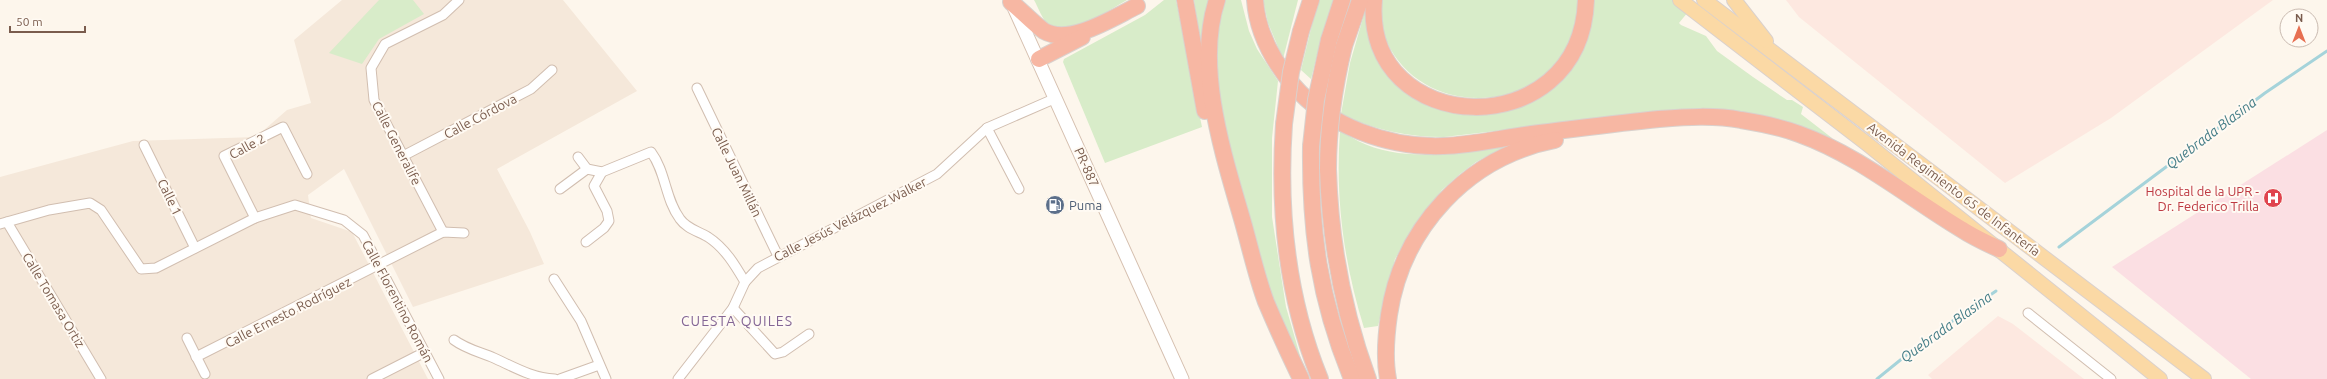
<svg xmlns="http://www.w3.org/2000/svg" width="2327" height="379" font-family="Ubuntu,sans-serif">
<rect width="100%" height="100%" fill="#fdf6ec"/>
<polygon fill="#f5e8da" points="342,0 563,0 637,91 497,169 530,232 544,264 413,307 344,169 308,195 311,218 352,232 428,379 0,379 0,177 133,141 256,137 287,110 311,103 294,40"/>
<g fill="#fde8e0">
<polygon points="1786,0 2273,0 2111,118 2005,183 1799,17"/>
<polygon points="1998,316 2013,324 2084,379 1932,379 1928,375"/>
</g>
<polygon fill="#fbdfe3" points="2327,130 2327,379 2251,379 2112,267"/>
<g fill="#d8ecc9">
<polygon points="379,0 413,0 424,14 379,39 362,64 329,53"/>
<path d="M1034 0H1127C1111 9 1065 40 1048 24 1042 19 1038 7 1034 0Z"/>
<polygon points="1164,0 1176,0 1202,127 1105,163 1063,62 1064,59 1145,15"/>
<polygon points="1194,0 1210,0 1203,61"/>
<polygon points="1225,0 1241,0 1249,31 1257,49 1278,81 1272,138 1272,217 1286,307 1303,366 1269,290 1221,112 1216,63 1218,31"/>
<polygon points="1263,0 1298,0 1283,59 1268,23"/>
<polygon points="1318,0 1335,0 1321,39 1311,79 1301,70"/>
<path d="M1380 0H1580C1577 12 1577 31 1571 41 1564 54 1552 70 1540 79 1490 114 1413 100 1387 42 1382 30 1382 13 1380 0Z"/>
<path d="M1594 0H1673L1688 12 1679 23 1681 25 1706 36 1717 51 1753 77 1787 100H1792L1803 107 1801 114 1832 138V140L1785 121 1725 110 1658 112 1444 137C1409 137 1373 130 1341 114L1350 63 1365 11 1368 12C1368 49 1381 69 1411 90 1419 95 1428 102 1437 106 1511 138 1592 76 1594 0Z"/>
<path d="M1340 131C1346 134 1352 138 1358 141 1405 164 1457 152 1506 146L1476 162 1460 174 1442 190 1417 221 1395 259 1378 326 1364 328C1344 263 1335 199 1340 131Z"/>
</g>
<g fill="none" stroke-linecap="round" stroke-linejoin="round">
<g stroke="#a5d3da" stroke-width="3">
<polyline points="2059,247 2265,93 2327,51"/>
<polyline points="1877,379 1925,340 1996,291"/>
</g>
<g stroke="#d1beb0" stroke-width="11">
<g id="street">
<polyline points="697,88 778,256"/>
<polyline points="987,128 1019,189"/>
<polyline points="144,145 195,248"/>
<polyline points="403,156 531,89 552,70"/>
<polyline points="578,157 587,169"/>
<path d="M560 189 587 169 602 172 651 152C666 172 665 199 680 219 687 229 698 231 708 237 725 248 735 265 745 282"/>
<polyline points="255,218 224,156 283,127 307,174"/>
<polyline points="7,222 101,379"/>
<polyline points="0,224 49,210 90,203 101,210 141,269 156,268 255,218 295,205 344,220 363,235 439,379"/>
<polyline points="443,232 374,100 371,68 385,44 443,15 459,0"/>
<polyline points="586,242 604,228 609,221 607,211 594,186 602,172"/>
<polyline points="554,279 581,321 606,379"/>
<polyline points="733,308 775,354 783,352 809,334"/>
<polyline points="2028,313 2111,379"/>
<polyline points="187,338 205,374"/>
<path d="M454 340C466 349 480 352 494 358 514 367 532 378 555 379"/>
<polyline points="196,357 443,232 464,233"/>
<polyline points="372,379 425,352"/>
<polyline points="560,379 599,365"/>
<polyline points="678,379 733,308 745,282 758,268 937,174 987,128 1056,98"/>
</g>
</g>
<g stroke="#d6c0b0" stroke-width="15">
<polyline id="secondary" points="1013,5 1182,379"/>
</g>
<g stroke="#dad1cd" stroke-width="16">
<g id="primary">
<polyline points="1680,0 1866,143 2160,379"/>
<polyline points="1704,0 2204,379"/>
<polyline points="1734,0 1766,41"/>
</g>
</g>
<g stroke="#dad1cd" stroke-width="18">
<g id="highway">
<polyline points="1185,0 1205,111"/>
<path d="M1217 0C1194 69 1225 159 1244 226 1251 251 1257 278 1266 302 1277 328 1289 354 1301 379"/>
<path d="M1255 0C1257 31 1273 61 1293 85 1328 126 1388 148 1443 146 1472 145 1502 138 1532 134 1574 129 1617 123 1659 119 1686 117 1714 115 1741 120 1760 123 1780 127 1799 134 1858 155 1908 197 1961 229 1973 237 1986 243 1999 249"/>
<path d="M1374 0C1362 138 1581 147 1586 0"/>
<path d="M1011 2C1022 11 1033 23 1044 31 1070 46 1114 17 1137 6"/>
<polyline points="1301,31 1311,0"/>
<polyline points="1329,40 1342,0"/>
<polyline points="1344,46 1360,0"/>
<polyline points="1039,59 1082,37"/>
<path d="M1284 124C1278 211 1287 298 1320 379"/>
<path d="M1311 146C1310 231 1319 299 1352 379"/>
<path d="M1328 169C1330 242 1343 311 1368 379"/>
<path d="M1388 379C1384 358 1386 336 1389 315 1402 228 1467 157 1555 140"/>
</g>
</g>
<use href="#street" stroke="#fff" stroke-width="9"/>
<use href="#secondary" stroke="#fff" stroke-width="13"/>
<use href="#primary" stroke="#fbd9a5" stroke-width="14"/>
<use href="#highway" stroke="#f7b7a3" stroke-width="16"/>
<g stroke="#dad1cd" stroke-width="18" stroke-linecap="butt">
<g id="highway-bridge">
<polyline points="1284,124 1291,72 1301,31"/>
<polyline points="1311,146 1316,100 1329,40"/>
<path d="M1328 169C1328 127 1334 87 1344 46"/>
</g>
</g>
<use href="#highway-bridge" stroke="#f7b7a3" stroke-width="16"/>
</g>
<defs>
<g id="hospital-disc" transform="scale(1)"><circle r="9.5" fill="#e0444e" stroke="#fffaf3"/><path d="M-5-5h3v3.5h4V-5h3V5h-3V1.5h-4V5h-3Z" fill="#fff"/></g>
<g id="fuel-disc" transform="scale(1)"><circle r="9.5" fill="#5c6f8a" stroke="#fffaf3"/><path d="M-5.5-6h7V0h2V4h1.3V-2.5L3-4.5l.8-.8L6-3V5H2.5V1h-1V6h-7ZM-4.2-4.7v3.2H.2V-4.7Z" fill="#fff"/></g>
</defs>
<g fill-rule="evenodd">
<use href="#hospital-disc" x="2273" y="198"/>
<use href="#fuel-disc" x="1055" y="205"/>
</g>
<g text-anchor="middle" stroke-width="4" stroke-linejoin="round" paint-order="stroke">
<g font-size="13" fill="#7a5c4d" stroke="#fffaf3">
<text transform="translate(480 116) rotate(-28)" y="5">Calle Córdova</text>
<text transform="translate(397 143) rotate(63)" y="5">Calle Generalife</text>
<text transform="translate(247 146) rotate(-28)" y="5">Calle 2</text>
<text transform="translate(1087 167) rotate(66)" y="5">PR-887</text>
<text transform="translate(737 172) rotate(64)" y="5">Calle Juan Millán</text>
<text transform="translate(1954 189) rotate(37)" y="5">Avenida Regimiento 65 de Infantería</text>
<text transform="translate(170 197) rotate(64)" y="5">Calle 1</text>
<text transform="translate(850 219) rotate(-27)" y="5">Calle Jesús Velázquez Walker</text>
<text transform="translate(54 300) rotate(59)" y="5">Calle Tomasa Ortiz</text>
<text transform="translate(398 301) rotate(62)" y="5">Calle Florentino Román</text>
<text transform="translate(288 312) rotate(-27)" y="5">Calle Ernesto Rodríguez</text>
</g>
<g font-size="13" fill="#be3a42" stroke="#fffaf3" text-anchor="end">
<text x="2259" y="196">Hospital de la UPR -<tspan x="2259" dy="15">Dr. Federico Trilla</tspan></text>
</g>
<g font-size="13" fill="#4e5e75" stroke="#fffaf3" text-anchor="start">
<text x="1069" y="210">Puma</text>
</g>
<g font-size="14" font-style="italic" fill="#437c86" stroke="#fffaf3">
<text transform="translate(2211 133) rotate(-37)" y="5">Quebrada Blasina</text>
<text transform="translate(1946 327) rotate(-36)" y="5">Quebrada Blasina</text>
</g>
<g font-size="14" letter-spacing="1" fill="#846695" stroke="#fffaf3">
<text x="737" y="326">CUESTA QUILES</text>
</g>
</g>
<g transform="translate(2299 28)"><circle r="19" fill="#fffaf3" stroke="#cabbb1"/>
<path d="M0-3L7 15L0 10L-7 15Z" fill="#e76f51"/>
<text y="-6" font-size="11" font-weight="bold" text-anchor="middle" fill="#7a5c4d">N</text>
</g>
<path d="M10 26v6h75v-6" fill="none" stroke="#7a5c4d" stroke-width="2"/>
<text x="16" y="26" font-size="12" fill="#7a5c4d" stroke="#fffaf3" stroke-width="3" paint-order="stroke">50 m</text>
</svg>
